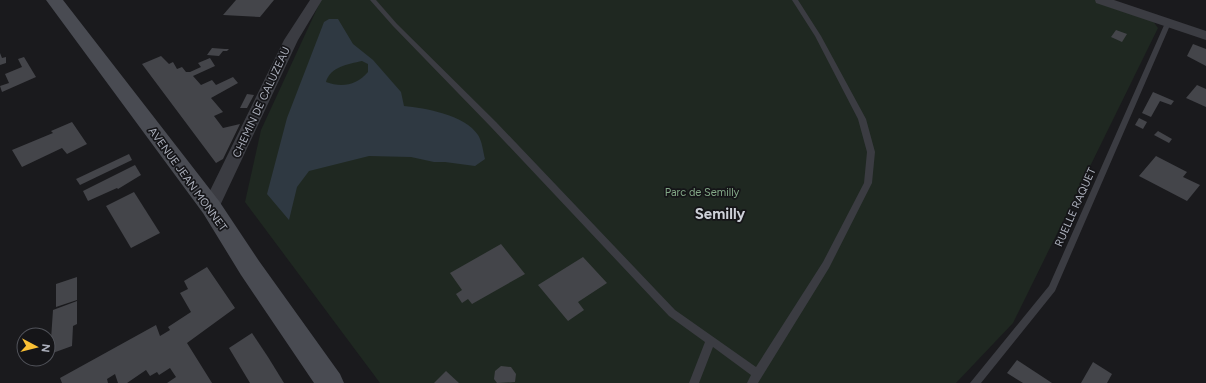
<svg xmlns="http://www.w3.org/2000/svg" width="1206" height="383" font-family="Figtree,sans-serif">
<rect width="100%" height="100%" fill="#1a1a1d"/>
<polygon fill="#1f2821" points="321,0 1095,0 1153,21 1158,28 1013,323 956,383 380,383 245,202 261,130"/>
<path fill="#2f3942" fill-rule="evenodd" d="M329 19H338L353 44 373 60 401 92 404 106C425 108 465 115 478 135 482 141 483 151 485 159L475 166 445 162H434L411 157 369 156 309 171 297 187 289 220 267 194 287 118 324 22ZM362 61 368 64V72C357 85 342 88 326 82 330 67 348 64 362 61Z"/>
<g fill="#44454a">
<polygon points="236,0 274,0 260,17 223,15"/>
<polygon points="1116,30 1127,34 1122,42 1111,37"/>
<polygon points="1193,44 1206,49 1206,66 1187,56"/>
<polygon points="212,48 225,49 229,49 227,51 223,51 219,56 207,55"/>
<polygon points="0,53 2,58 6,57 6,63 0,65"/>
<polygon points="161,56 169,64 173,62 177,69 182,67 186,72 190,72 201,67 198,63 210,58 215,66 193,76 201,85 212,80 216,85 233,77 238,83 211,98 223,112 214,116 223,128 240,124 223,159 216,163 142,64"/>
<polygon points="24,57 36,77 2,92 0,86 9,83 5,74 22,67 18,59"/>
<polygon points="1197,85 1206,89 1206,107 1186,98"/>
<polygon points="1153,92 1174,101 1171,105 1160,101 1151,117 1142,113"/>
<polygon points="247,94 254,95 247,108 240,108"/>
<polygon points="1139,118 1147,122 1143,129 1135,125"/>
<polygon points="72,122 87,144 67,154 62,148 22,167 12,150 53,133 51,131"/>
<polygon points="1158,131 1172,139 1169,143 1154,135"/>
<polygon points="129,154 132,160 80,185 76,179"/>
<polygon points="1156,156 1187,172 1183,177 1200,185 1187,201 1139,176"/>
<polygon points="135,165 141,175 118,189 117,188 88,201 83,191"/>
<polygon points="134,192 160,233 131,248 106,206"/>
<polygon points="501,244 525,274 472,304 468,299 462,303 456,294 462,290 450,273"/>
<polygon points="583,257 607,283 578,302 584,310 568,321 538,285"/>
<polygon points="207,267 235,308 187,343 212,383 167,383 176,377 170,368 159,375 157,372 150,376 146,370 127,383 118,383 115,374 107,379 108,383 62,383 60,378 156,325 160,336 170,330 168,327 191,312 180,293 188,289 184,281"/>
<polygon points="77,277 77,300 56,307 56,284"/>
<polygon points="77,301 77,324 73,326 72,346 50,354 53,310"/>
<polygon points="252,333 268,357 284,383 250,383 229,348"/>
<polygon points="1017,360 1052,383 1023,383 1007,373"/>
<polygon points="1093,362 1112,374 1107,383 1081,383"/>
<polygon points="501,366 511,367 516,374 515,382 497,383 494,379 495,371"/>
<polygon points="446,371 459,383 434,383"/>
</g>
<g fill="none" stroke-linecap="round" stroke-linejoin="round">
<g fill="#3b3c42" fill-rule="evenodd">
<polygon points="370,0 376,0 397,24 496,122 675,310 756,367 823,262 864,183 867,152 858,119 815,36 792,0 798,0 821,36 866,119 875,152 872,183 829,268 758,383 747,383 751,375 713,347 699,383 689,383 705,342 669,316 490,126 393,26"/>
<polygon points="1168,21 1171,23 1055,291 981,383 970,383 1049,286 1165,23"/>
</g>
<g fill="#3b3c42" fill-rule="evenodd">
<polygon points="310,0 322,0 298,40 217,212 211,214 205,212 202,207 284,40"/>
<polygon points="1095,0 1114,0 1206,31 1206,40 1096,3"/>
</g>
<polygon fill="#494b52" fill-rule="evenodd" points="46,0 63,0 219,201 259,261 340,374 344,383 314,383 241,275 203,213"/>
</g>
<g text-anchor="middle" stroke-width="3.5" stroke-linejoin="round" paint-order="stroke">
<g font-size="11" fill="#acb0bc" stroke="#151518">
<text transform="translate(261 102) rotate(-65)" y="4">CHEMIN DE CALUZEAU</text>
<text transform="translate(188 179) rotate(54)" y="4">AVENUE JEAN MONNET</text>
<text transform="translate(1075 207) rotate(-66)" y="4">RUELLE RAQUET</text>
</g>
<g font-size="11" fill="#83a887" stroke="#151518">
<text x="702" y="196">Parc de Semilly</text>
</g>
<g font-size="15" font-weight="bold" fill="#cdd0d8" stroke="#151518">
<text x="720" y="219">Semilly</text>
</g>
</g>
<g transform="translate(36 347) rotate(97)"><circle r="19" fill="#151518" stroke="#51535a"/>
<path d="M0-3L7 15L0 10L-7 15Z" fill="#fac035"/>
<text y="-6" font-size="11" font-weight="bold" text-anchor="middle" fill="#acb0bc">N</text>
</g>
</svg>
